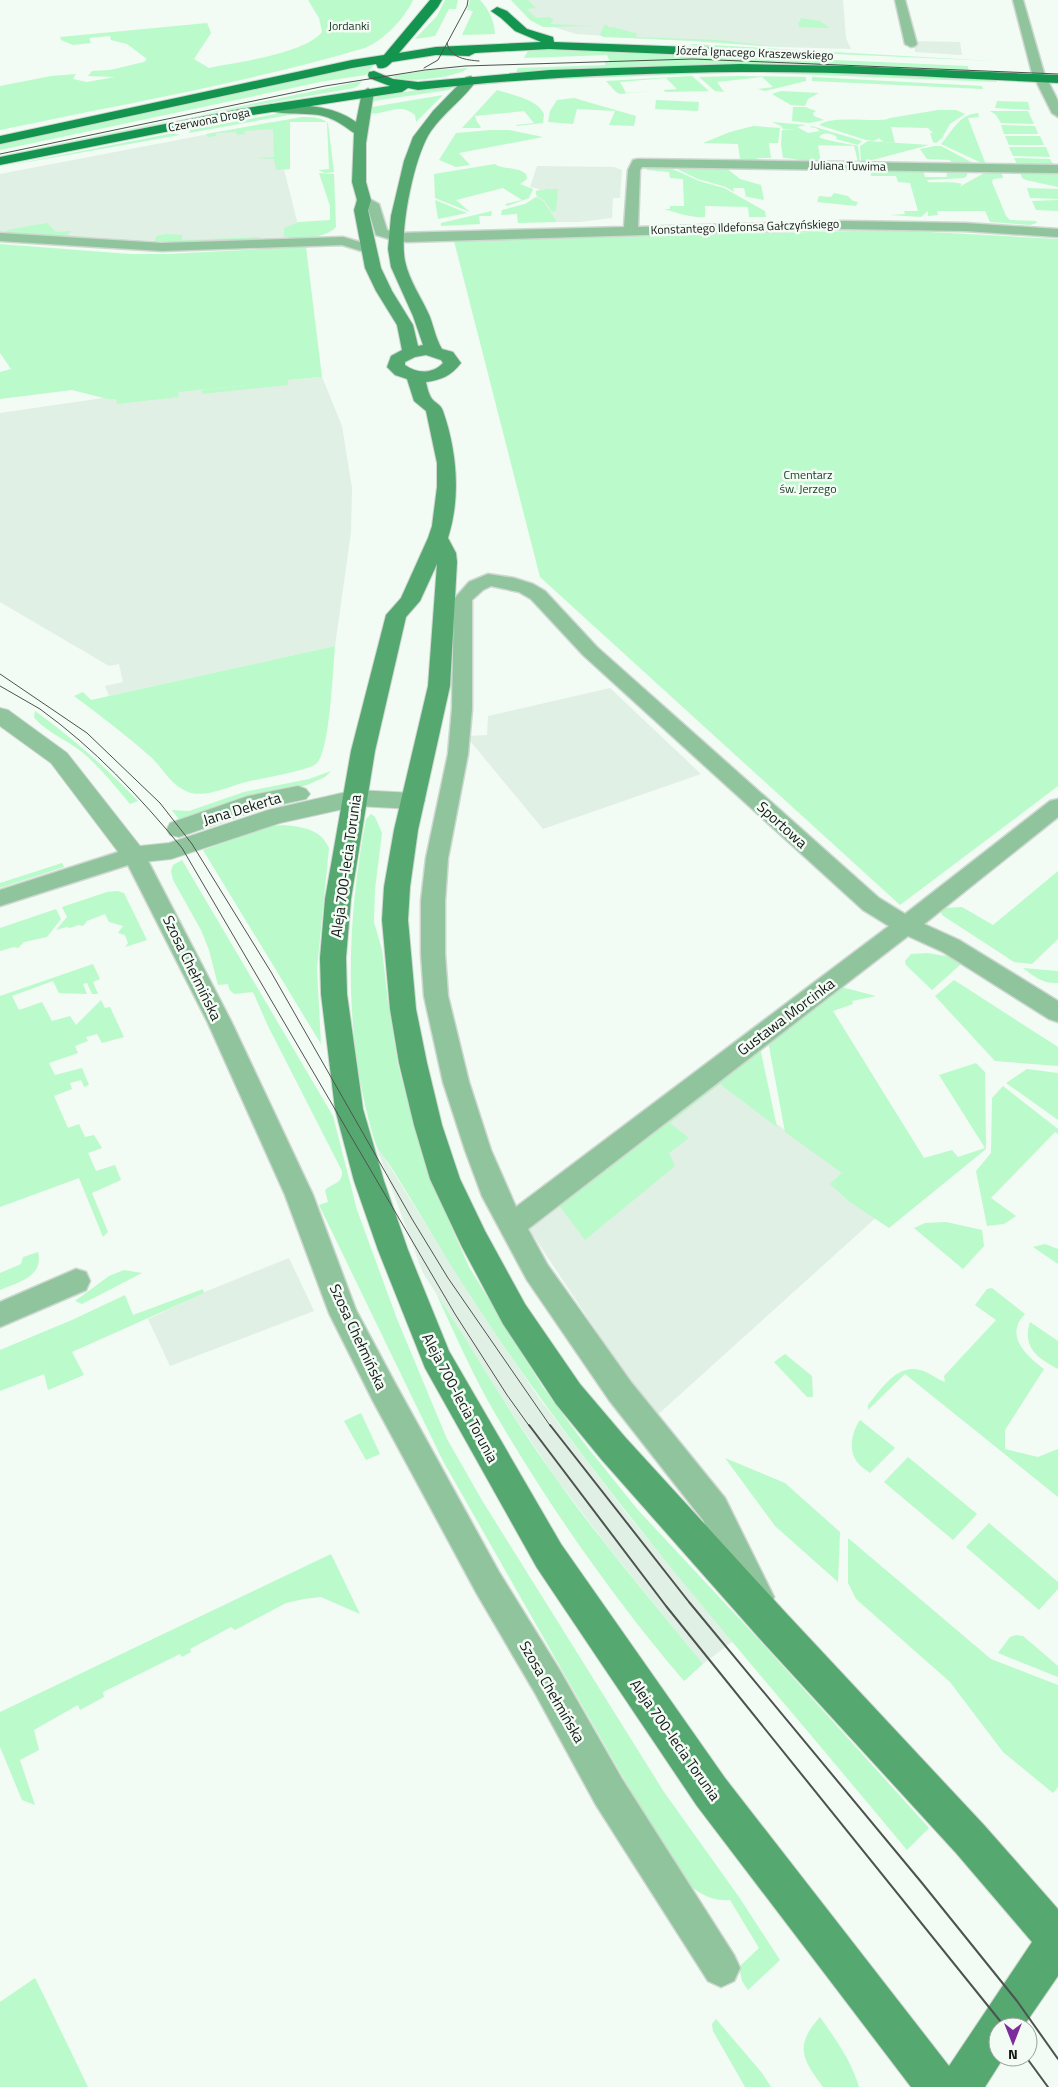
<svg xmlns="http://www.w3.org/2000/svg" width="1058" height="2087" font-family="'Titillium Web',sans-serif">
<rect width="100%" height="100%" fill="#f2fbf4"/>
<g fill="#e0f0e4">
<polygon points="513,0 843,0 846,38 851,49 780,47 576,34 534,21"/>
<polygon points="914,41 960,42 962,55 915,52"/>
<polygon points="272,122 301,237 157,241 0,232 0,174"/>
<polygon points="537,166 614,167 622,170 620,198 613,198 612,218 580,222 529,222 539,189 530,187"/>
<polygon points="322,377 342,426 352,488 351,532 335,646 109,696 105,686 123,682 119,664 109,666 0,602 0,413 103,398"/>
<polygon points="610,688 701,774 543,829 466,736 487,735 488,716"/>
<polygon points="715,1080 890,1205 654,1418 527,1226"/>
<polygon points="375,1143 473,1300 539,1398 627,1514 733,1641 703,1664 609,1548 555,1477 506,1404 436,1293 423,1273"/>
<polygon points="289,1258 314,1311 170,1366 148,1319 207,1291"/>
</g>
<g fill="#bbfacb">
<path d="M308 0H413C404 19 384 40 365 48 246 83 122 104 0 130V86L51 76 76 74 73 79 87 82 115 77 88 76 92 71 110 70 144 62 147 59 127 44 111 40 110 36 89 38 91 43 73 45 61 40 60 37 207 23 211 33 194 59 209 68C237 62 304 54 322 32L319 18Z"/>
<polygon points="445,0 458,0 456,9 449,9 435,36 415,39 437,16"/>
<path d="M470 0H480C489 10 494 20 495 34L462 35 473 11 467 10Z"/>
<polygon points="511,0 528,0 536,8 527,9 536,18 549,17 554,20 550,24 595,26 543,27 530,20"/>
<polygon points="800,18 820,21 830,28 799,27 798,22 801,21"/>
<path d="M604 25H607L608 27C619 27 626 32 637 33L636 37 720 40 778 47 702 41 603 37 600 35Z"/>
<polygon points="691,44 994,61 720,49 691,45"/>
<polygon points="529,49 724,55 968,66 969,72 805,65 699,65 515,74 518,68 605,65 605,62 610,62 607,55 524,58"/>
<polygon points="375,63 366,75 325,81 0,150 0,144"/>
<path d="M468 68C456 78 404 84 391 76L430 70Z"/>
<polygon points="752,71 847,73 997,79 997,82 745,72 514,81 597,76"/>
<polygon points="692,76 709,91 666,92 663,90 677,89 666,78 620,82 626,93 651,91 620,94 616,92 606,81"/>
<polygon points="738,76 806,77 806,81 765,91 758,89 773,87 762,77 717,82 724,92 715,91 699,77"/>
<polygon points="812,77 982,86 983,89 812,81"/>
<polygon points="362,81 358,86 354,88 188,117 63,146 0,158 0,156"/>
<polygon points="450,86 453,87 449,90 373,101 374,97 380,95"/>
<path d="M497 90C512 95 537 99 544 114L543 123 517 126 516 125 534 123 524 111 475 116 477 122 481 127 480 128H462Z"/>
<polygon points="781,91 819,93 808,99 805,106 791,105 772,94"/>
<path d="M443 95 416 122 415 115C399 101 383 116 371 113L372 107Z"/>
<polygon points="574,98 636,116 634,126 609,125 615,111 577,109 573,124 548,122 550,111 557,100"/>
<polygon points="656,100 699,102 698,111 655,109"/>
<polygon points="997,101 1028,102 1030,110 995,108"/>
<polygon points="793,107 805,107 816,111 813,113 814,116 824,120 809,123 792,121"/>
<path d="M938 110H956L965 114 950 124 942 138 936 143 933 142 930 133H933L928 128 891 127 895 143 884 142 879 138 874 141 866 140 819 125C834 114 880 124 890 118Z"/>
<polygon points="990,111 1028,111 1034,124 1001,123 996,115"/>
<polygon points="286,112 306,112 189,133 190,130"/>
<path d="M978 113 979 117 968 118 986 165 941 144C952 132 959 114 978 113Z"/>
<path d="M302 117C311 117 321 117 328 123L334 172 325 173 318 170 329 169 327 122H290V169L276 170 274 159 256 158 274 157 273 129 244 131 245 134 237 135 236 132 216 133V136L208 137 206 134Z"/>
<path d="M772 122 806 125 797 127 808 133 820 131 816 128 810 127 812 126 862 141 858 145 836 139 837 137C832 133 823 132 819 137 823 140 849 144 858 146L860 163H845L858 162 854 146 818 145 821 163C807 163 796 158 783 158L781 144 782 130H798L783 129 781 126Z"/>
<polygon points="1001,125 1035,126 1038,134 1004,134"/>
<polygon points="753,126 780,128 778,143 769,143 771,158 759,158 750,162 725,161 740,159 738,144 703,143 730,132"/>
<polygon points="491,130 509,130 543,137 459,153 470,165 456,167 439,160 456,133"/>
<polygon points="173,133 180,135 0,167"/>
<polygon points="1005,136 1040,136 1044,145 1009,145"/>
<polygon points="868,141 929,145 861,163 860,146"/>
<polygon points="935,146 941,146 975,164 952,164 950,160 927,159 920,149"/>
<polygon points="1009,147 1046,147 1050,157 1013,156"/>
<polygon points="1014,158 1050,159 1054,166 1018,166"/>
<path d="M495 164C502 170 516 166 526 174L527 179 520 184 533 189 529 198 507 206 505 204 522 200 503 188 456 200 470 212 435 198 434 174Z"/>
<path d="M666 166 699 181 724 188 765 211 766 217H749L748 207 705 206V217C691 218 678 213 664 209H670V206H684L683 179 670 178 669 172 646 170 651 167Z"/>
<polygon points="673,167 725,167 740,179 761,185 764,200 743,196 746,196 744,188 733,188 734,192 726,187 698,179"/>
<path d="M871 170H923L925 177H947L946 170H959L960 173H967V176L964 178 927 180 928 182C940 183 950 181 962 184L959 187 988 171H1001L1003 178 993 179 992 182 1006 216 1010 220 1036 221 1037 223 1030 225 990 222 985 211H937L938 215 928 216V211L921 217 890 215 905 214 904 211H918L910 183 898 182 896 176H871Z"/>
<polygon points="1020,172 1055,173 1058,175 1058,187 1026,180 1022,178"/>
<path d="M319 173 334 174 336 227C326 238 298 241 284 236V228L299 222 330 220V206Z"/>
<polygon points="1027,188 1058,189 1058,199 1030,198"/>
<polygon points="545,189 558,189 556,211 553,211 553,213 544,200 536,195 536,191 545,190"/>
<polygon points="834,193 848,196 853,201 858,202 856,206 817,202 819,196 831,197"/>
<polygon points="536,197 543,201 557,222 518,223 517,214 501,215 502,210 525,204"/>
<polygon points="435,200 467,213 438,219"/>
<polygon points="1058,200 1058,211 1036,210 1032,201"/>
<polygon points="492,211 491,216 479,216 480,224 441,226 441,223"/>
<polygon points="47,223 56,232 71,231 67,235 85,237 84,238 4,233 7,230"/>
<polygon points="893,230 1058,239 1058,786 900,905 540,577 454,241"/>
<polygon points="166,234 182,235 182,240 261,237 257,239 179,242 155,241 156,236"/>
<polygon points="0,244 130,254 167,254 306,247 322,377 288,380 288,385 202,394 202,390 266,383 178,392 179,397 117,404 116,399 108,399 72,390 0,399 0,372 11,369 0,353"/>
<path d="M335 646C333 667 330 753 316 764 307 771 257 779 242 783 225 788 200 800 184 790 171 784 162 768 152 758 127 736 101 716 74 696L83 692 91 700Z"/>
<path d="M35 711C73 738 106 768 138 801L130 804C115 786 100 767 82 752 69 741 44 731 34 717Z"/>
<polygon points="331,771 325,777 307,785 180,821 172,810 189,811 244,792 309,779"/>
<path d="M371 814 375 817 382 833 375 889 374 922 382 950 388 1001 398 1065 413 1122 426 1162 444 1210 469 1267 542 1386 584 1443 638 1510 762 1643 929 1828 907 1850C748 1658 579 1472 447 1259 429 1229 411 1199 393 1170 387 1160 377 1150 374 1139 343 1035 346 925 366 819Z"/>
<path d="M284 825C303 827 321 829 329 848L317 969 321 1044 203 850 269 826Z"/>
<path d="M182 860 333 1116 357 1210 397 1319 447 1439 483 1502 664 1792 739 1897 780 1960 748 1990 742 1981 739 1967 759 1948 730 1900C710 1902 696 1891 681 1879L443 1461 319 1205 328 1202 325 1190C333 1183 343 1184 342 1171L268 1026 253 992 234 994 229 989 228 984 218 985 209 950 201 930 173 880 171 871 173 865Z"/>
<polygon points="62,863 64,867 0,888 0,883"/>
<polygon points="1058,871 1058,939 1032,964 1014,962 942,915 941,912 944,908 962,907 993,925"/>
<polygon points="117,891 124,893 147,940 125,947 128,943 125,935 118,933 123,926 109,922 105,914 87,921 83,926 78,925 70,928 67,927 56,930 67,917 62,907 107,892"/>
<polygon points="56,909 61,919 47,937 24,942 18,948 14,947 0,951 0,928"/>
<polygon points="927,953 952,957 961,964 932,990 906,965 905,961 911,954"/>
<polygon points="93,964 100,979 93,982 98,994 92,994 87,983 83,984 87,994 59,993 53,981 12,996 19,1010 42,1002 52,1021 70,1016 76,1025 101,1000 105,1008 110,1007 124,1037 102,1043 97,1034 86,1037 88,1041 75,1046 78,1053 49,1063 55,1075 82,1068 89,1085 84,1087 81,1080 70,1083 72,1089 54,1096 68,1128 79,1124 85,1137 94,1135 102,1148 88,1153 96,1171 115,1165 121,1180 92,1193 108,1232 103,1237 79,1178 0,1207 0,996"/>
<path d="M1023 968 1058 971V983C1043 984 1035 977 1023 968Z"/>
<polygon points="954,980 1058,1047 1058,1066 995,1061 935,996"/>
<polygon points="841,987 876,996 852,1001 853,1004 833,1011 924,1158 952,1150 958,1157 985,1148 939,1075 976,1063 985,1072 986,1149 889,1228 850,1202 830,1184 842,1173 785,1132 768,1041"/>
<polygon points="760,1048 777,1127 720,1084 670,1123 689,1138 669,1153 675,1166 585,1240 559,1205"/>
<polygon points="1027,1069 1058,1073 1058,1120 1006,1083"/>
<polygon points="1003,1086 1058,1129 1058,1134 1055,1132 991,1198 1016,1216 1004,1224 987,1226 976,1171 991,1153 992,1098"/>
<polygon points="946,1222 982,1230 984,1246 963,1269 914,1228 925,1223"/>
<polygon points="1045,1244 1058,1249 1058,1264 1033,1247"/>
<path d="M38 1252C44 1277 18 1282 0 1290V1273L21 1264 23 1257Z"/>
<polygon points="124,1270 142,1273 82,1304 75,1301 109,1276"/>
<path d="M992 1288 1025 1314C1004 1335 1026 1356 1044 1369L1005 1430V1449L1038 1457 1058 1449V1497L905 1374 868 1410V1405C881 1390 896 1364 920 1370 929 1372 937 1379 945 1382L944 1376 996 1320 975 1305 987 1289Z"/>
<polygon points="203,1289 204,1293 72,1352 84,1375 48,1390 44,1374 0,1391 0,1350 72,1320 125,1295 133,1315"/>
<path d="M436 1293C476 1354 512 1418 555 1477 601 1542 653 1602 703 1664L684 1681C614 1599 551 1509 496 1415 473 1376 455 1334 436 1293Z"/>
<path d="M1030 1322 1058 1341V1369C1037 1358 1022 1347 1030 1322Z"/>
<polygon points="785,1354 812,1376 813,1397 807,1397 774,1362"/>
<polygon points="361,1413 380,1454 366,1460 344,1421"/>
<path d="M860 1420 895 1448 870 1473C866 1470 860 1466 857 1462 848 1449 852 1432 860 1420Z"/>
<polygon points="908,1457 977,1514 953,1540 884,1482"/>
<polygon points="725,1458 785,1483 840,1532 838,1582 775,1526"/>
<polygon points="989,1523 1058,1582 1058,1589 1039,1610 966,1547"/>
<polygon points="848,1538 991,1659 1058,1685 1058,1787 1053,1793 1003,1752 950,1682 856,1599 848,1583"/>
<polygon points="331,1554 360,1614 321,1597 304,1599 286,1603 235,1630 231,1627 190,1649 191,1652 182,1657 180,1654 103,1692 104,1697 80,1710 78,1705 34,1730 39,1750 20,1760 35,1805 22,1800 0,1747 0,1712"/>
<polygon points="1016,1635 1023,1636 1058,1666 1058,1677 998,1653 1010,1637"/>
<polygon points="35,1978 41,1990 88,2087 0,2087 0,2002"/>
<path d="M820 2017C836 2040 851 2060 859 2087H823C802 2059 794 2046 820 2017Z"/>
<polygon points="716,2019 762,2073 771,2087 745,2087 713,2031 712,2024"/>
</g>
<g fill="none" stroke-linecap="round" stroke-linejoin="round">
<g stroke="#ced7d0" stroke-width="3">
<g id="minor">
<polygon points="895,0 905,0 917,44 915,46 911,47 905,44"/>
<polygon points="1013,0 1023,0 1044,73 1058,101 1058,117 1052,113 1032,73"/>
<polygon points="638,159 1058,165 1058,173 642,167 640,170 638,227 844,221 965,223 1058,229 1058,237 965,231 844,229 407,242 396,241 376,235 368,209 357,200 364,196 379,204 387,230 398,233 624,227 628,170 633,160"/>
<polygon points="0,233 162,243 343,237 373,246 375,249 368,253 342,245 162,251 0,241"/>
<path d="M488 574 514 578 533 584 545 591 597 647 879 898 905 914 1050 801 1058 799V817L924 924 959 940 1058 1001V1022L1049 1019 943 952 908 936 528 1229 547 1264 631 1382 725 1498 774 1597 770 1608 758 1613 746 1608 703 1520 609 1400 527 1280 482 1196 465 1150 443 1082 424 996 421 954V901L426 858 448 754 452 709 454 599 469 582ZM491 586 519 592 531 599 583 655 863 910 889 926 516 1207 491 1150 469 1082 448 996 445 954V901L448 858 468 754 472 709V600L483 590Z"/>
<polygon points="134,847 142,850 145,855 231,1021 313,1195 356,1310 395,1383 499,1572 559,1669 622,1779 734,1955 740,1968 734,1981 721,1987 708,1981 596,1805 535,1693 477,1594 373,1401 329,1313 285,1195 207,1021 128,865 0,906 0,890"/>
<polygon points="76,1269 86,1272 90,1281 86,1290 0,1327 0,1302"/>
</g>
</g>
<g stroke="#ced7d0" stroke-width="2">
<g id="tertiary">
<polygon points="0,708 8,710 67,753 140,846 169,843 268,810 355,790 413,793 421,796 425,801 421,806 413,809 357,806 280,823 171,859 134,863 125,861 51,763 0,726"/>
<polygon points="298,786 306,789 310,794 306,799 260,809 179,837 170,835 167,829 170,823 248,796"/>
</g>
</g>
<g stroke="#ced7d0" stroke-width="2">
<path id="secondary" d="M471 76 477 80C464 99 444 112 431 131 414 156 399 231 405 261 409 281 422 298 430 317 434 328 436 339 442 349L453 352 461 363C451 376 441 380 426 382 427 387 429 396 433 400 437 404 441 405 443 411 457 451 461 497 448 538L456 553 457 562 450 686 418 830 410 887 408 920 416 1009 427 1063 442 1125 460 1179 485 1231 525 1304 580 1384 625 1437 786 1613 984 1825 1058 1909V1976L1023 2027H998V2057H1004L985 2087H911L697 1806 537 1568 425 1368 378 1250 354 1181 335 1109 321 994 320 958 325 899 351 751 386 615 401 598 428 538 432 526 437 487V463L426 411 414 401 407 379 395 375 387 367 391 356 402 350 397 325 376 291 365 268 354 210 357 200 352 182 354 133C344 126 335 119 323 116 310 112 271 116 264 108L271 104C301 105 331 104 356 122L362 92 368 88 374 92 366 143V182L371 200 368 210 381 268 392 291 413 325 418 346 423 345 413 316 391 267 388 249 391 216 404 161 413 137 433 111 466 77ZM426 355 441 360 443 363C433 374 417 374 405 365V362L415 357ZM437 564 428 686 394 830 384 887 382 920 390 1009 399 1063 414 1125 430 1179 462 1247 503 1324 556 1404 601 1459 760 1639 956 1853 1032 1942 949 2066 725 1778 561 1544 449 1351 408 1250 384 1181 363 1109 347 994 346 958 351 899 375 751 406 617 420 601Z"/>
</g>
<g stroke="#ced7d0" stroke-width="2">
<g id="primary">
<path d="M430 0H442L438 7 399 53 436 47 541 42 515 31 501 18 491 11 497 7 507 11 527 29 553 37 554 42 718 48 724 52 718 56 549 49 475 53 469 56 436 55 392 62C387 67 385 69 378 68L376 64 352 68 0 144V136L352 60 384 55Z"/>
<path d="M740 64 850 66 1058 75V83C952 78 846 71 740 72 632 73 525 78 418 90L408 88 402 92 240 117 0 165V157L240 109 390 86 369 78 368 75 369 72 374 71 393 79 418 82 550 70Z"/>
</g>
</g>
<use href="#minor" fill="#8fc49d" fill-rule="evenodd"/>
<use href="#tertiary" fill="#8fc49d" fill-rule="evenodd"/>
<use href="#secondary" fill="#55a970" fill-rule="evenodd"/>
<use href="#primary" fill="#13954f" fill-rule="evenodd"/>
<g stroke="#4e534f" stroke-width="1">
<path d="M447 43C450 58 466 60 479 61"/>
<polyline points="424,68 438,60 467,6 468,0"/>
<polyline points="0,154 325,86 425,70 465,66 693,59 1058,74"/>
<polyline points="0,674 87,733 160,803 192,844 271,972 412,1219 448,1278 551,1427"/>
<path d="M0 686C13 694 27 701 40 709 94 748 140 797 182 848L455 1314 507 1395 530 1427"/>
</g>
<g stroke="#4e534f" stroke-width="2">
<polyline points="529,1425 666,1606 1005,2027"/>
<polyline points="550,1425 689,1602 922,1883 1017,2001 1058,2059"/>
<polyline points="1026,2057 1048,2087"/>
</g>
</g>
<g text-anchor="middle" stroke-width="5" stroke-linejoin="round" paint-order="stroke">
<g font-size="12" fill="#153821" stroke="#f2fbf4">
<text x="349" y="30">Jordanki</text>
<text x="808" y="479">Cmentarz<tspan x="808" dy="14">św. Jerzego</tspan></text>
</g>
<g font-size="12" fill="#141715" stroke="#f2fbf4">
<text transform="translate(755 53) rotate(2)" y="4">Józefa Ignacego Kraszewskiego</text>
<text transform="translate(209 120) rotate(-11)" y="4">Czerwona Droga</text>
<text transform="translate(848 166) rotate(1)" y="4">Juliana Tuwima</text>
<text transform="translate(745 227) rotate(-2)" y="4">Konstantego Ildefonsa Gałczyńskiego</text>
</g>
<g font-size="15" fill="#141715" stroke="#f2fbf4">
<text transform="translate(242 809) rotate(-17)" y="5">Jana Dekerta</text>
<text transform="translate(782 825) rotate(42)" y="5">Sportowa</text>
<text transform="translate(346 866) rotate(-82)" y="5">Aleja 700-lecia Torunia</text>
<text transform="translate(192 968) rotate(64)" y="5">Szosa Chełmińska</text>
<text transform="translate(786 1017) rotate(-37)" y="5">Gustawa Morcinka</text>
<text transform="translate(358 1337) rotate(65)" y="5">Szosa Chełmińska</text>
<text transform="translate(460 1398) rotate(62)" y="5">Aleja 700-lecia Torunia</text>
<text transform="translate(552 1692) rotate(60)" y="5">Szosa Chełmińska</text>
<text transform="translate(675 1740) rotate(55)" y="5">Aleja 700-lecia Torunia</text>
</g>
</g>
<g transform="translate(1013 2042) rotate(180)"><circle r="24" fill="#f2fbf4" stroke="#99a09b"/>
<path d="M0-4L9 19L0 12L-9 19Z" fill="#7c2c9c"/>
<text y="-8" font-size="14" font-weight="bold" text-anchor="middle" fill="#141715">N</text>
</g>
</svg>
